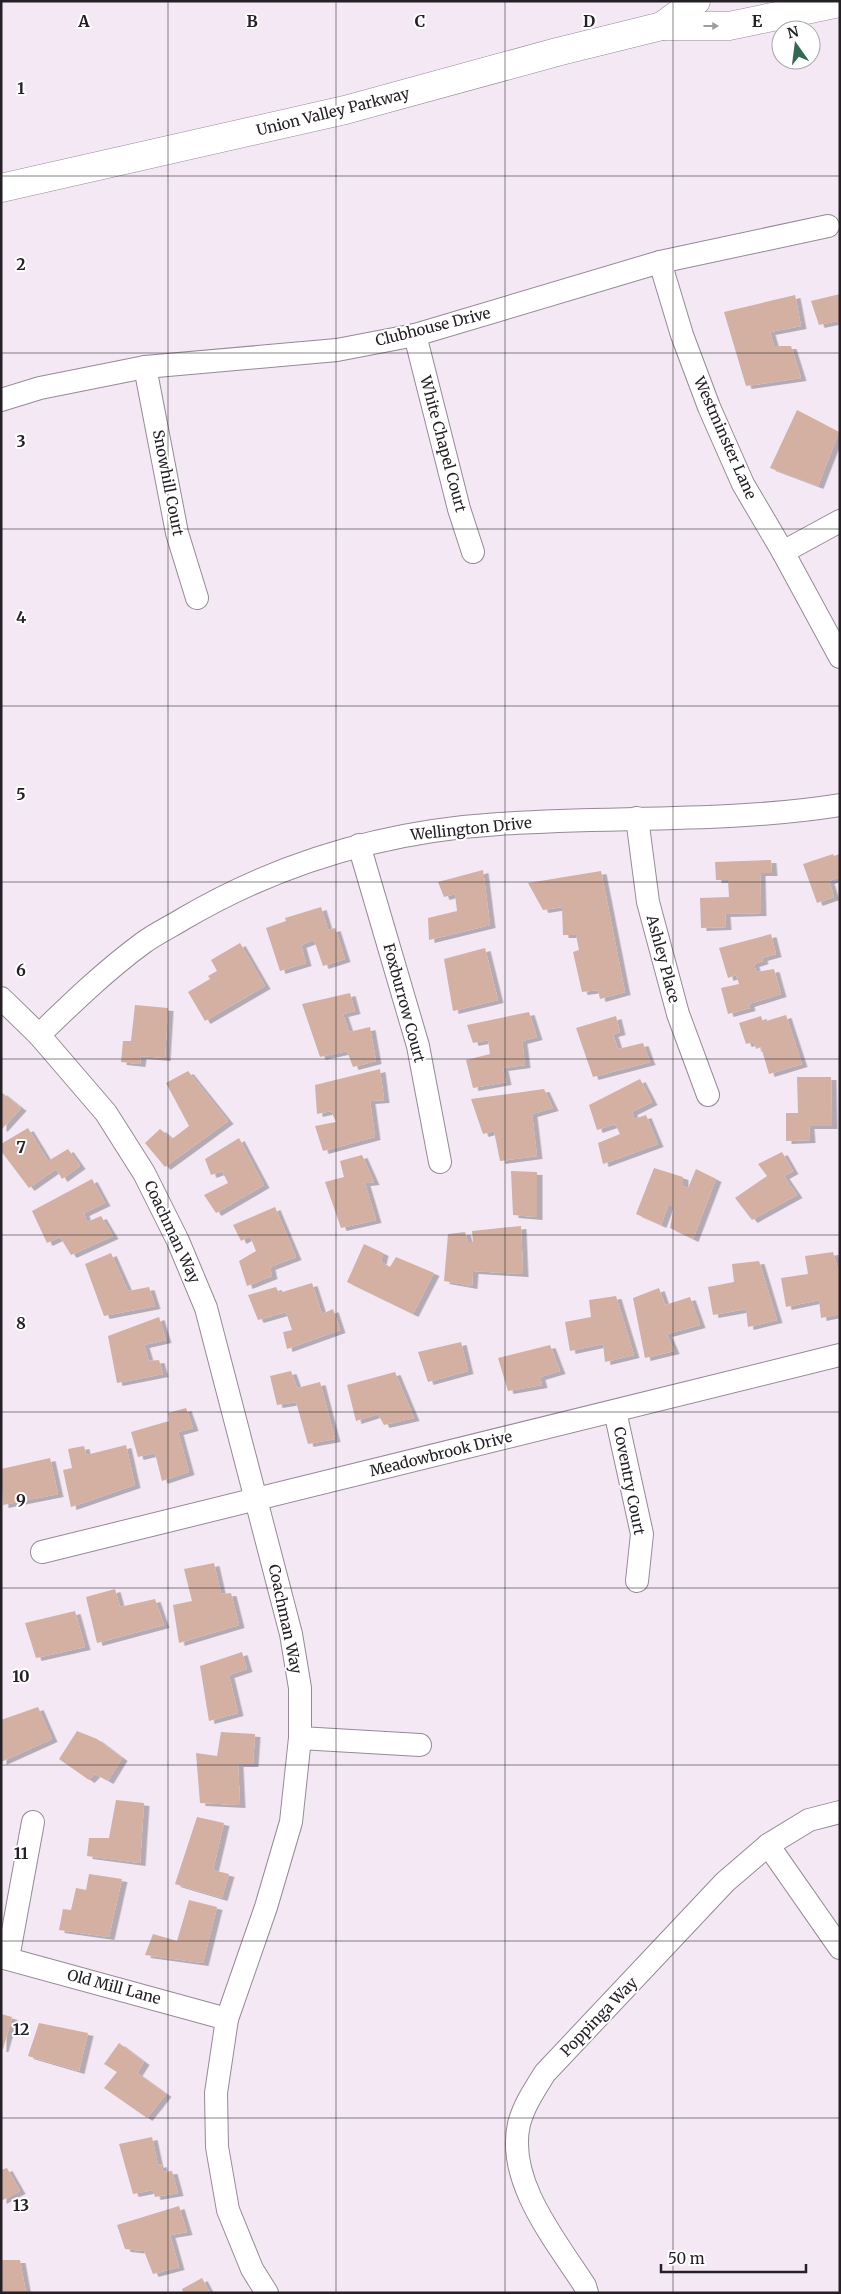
<svg xmlns="http://www.w3.org/2000/svg" width="841" height="2294" font-family="Merriweather,serif">
<defs>
<filter id="shadow"><feDropShadow dx="5.5" dy="3" stdDeviation="0" flood-color="#0004"/></filter>
</defs>
<rect width="100%" height="100%" fill="#f4e8f4"/>
<g fill="#d3b0a1" filter="url(#shadow)">
<polygon points="840,294 840,326 837,321 819,325 811,301"/>
<polygon points="795,295 801,326 770,332 774,346 791,346 801,378 746,386 724,312"/>
<polygon points="797,410 839,432 818,486 770,468"/>
<polygon points="833,854 834,856 840,854 840,877 829,881 834,897 817,903 803,864"/>
<polygon points="771,860 772,873 760,873 761,913 725,914 726,927 701,928 700,898 729,897 728,880 716,880 715,862"/>
<polygon points="483,870 490,925 429,940 428,918 457,911 455,894 444,897 438,882"/>
<polygon points="601,871 625,992 600,999 598,990 582,992 573,952 579,950 576,935 563,935 562,907 543,910 528,883"/>
<polygon points="321,907 328,930 335,928 345,959 323,966 314,940 301,945 306,963 280,971 266,928 286,921 285,918"/>
<polygon points="771,934 776,954 762,958 763,961 754,964 756,972 774,969 781,994 749,1004 750,1008 728,1014 721,988 739,984 736,975 728,978 719,948"/>
<polygon points="240,943 265,986 205,1021 188,992 210,979 208,976 217,971 211,960"/>
<polygon points="485,948 498,1000 453,1011 444,959"/>
<polygon points="350,993 355,1011 343,1014 349,1032 370,1027 376,1061 353,1067 347,1051 320,1057 302,1004"/>
<polygon points="135,1005 168,1008 165,1058 141,1056 140,1064 121,1062 123,1041 131,1041"/>
<polygon points="529,1012 537,1037 522,1041 525,1065 503,1068 506,1082 473,1088 466,1060 490,1054 488,1040 473,1043 467,1025"/>
<polygon points="786,1015 802,1064 769,1074 761,1047 756,1049 754,1042 746,1044 739,1023 761,1016 763,1022"/>
<polygon points="616,1016 620,1032 613,1034 618,1049 643,1043 650,1062 593,1077 576,1028"/>
<polygon points="380,1069 384,1100 370,1101 375,1137 323,1151 315,1126 336,1122 331,1111 317,1114 315,1085"/>
<polygon points="188,1071 228,1121 165,1167 145,1143 160,1129 172,1139 189,1126 166,1083"/>
<polygon points="797,1077 831,1077 832,1126 809,1126 810,1140 786,1141 786,1113 798,1113"/>
<polygon points="640,1079 652,1102 632,1112 634,1119 646,1115 658,1144 603,1164 598,1143 620,1134 615,1124 597,1130 589,1105"/>
<polygon points="544,1089 553,1108 532,1114 537,1156 500,1161 494,1131 483,1134 471,1099"/>
<polygon points="1,1092 21,1108 2,1129 1,1128"/>
<polygon points="28,1128 48,1161 68,1149 80,1166 62,1179 56,1169 29,1188 1,1151 1,1144"/>
<polygon points="239,1138 264,1185 216,1213 204,1195 228,1183 222,1171 211,1175 205,1159"/>
<polygon points="782,1152 793,1171 784,1176 797,1195 752,1220 735,1198 767,1176 758,1164"/>
<polygon points="362,1155 374,1182 365,1183 376,1220 341,1228 325,1182 344,1177 340,1161"/>
<polygon points="654,1168 683,1177 683,1186 688,1188 696,1169 716,1179 693,1239 670,1228 674,1206 668,1206 661,1225 636,1214"/>
<polygon points="511,1171 537,1172 537,1217 513,1215"/>
<polygon points="92,1179 105,1203 84,1213 87,1222 101,1216 113,1236 71,1255 60,1237 47,1243 32,1211"/>
<polygon points="275,1207 296,1257 270,1267 272,1276 247,1286 239,1261 256,1251 250,1236 241,1241 233,1225"/>
<polygon points="521,1226 523,1274 473,1271 472,1286 444,1281 448,1234 465,1232 468,1242 473,1242 472,1231"/>
<polygon points="364,1244 383,1253 381,1262 390,1267 396,1257 434,1273 413,1314 347,1282"/>
<polygon points="833,1252 840,1276 840,1314 821,1318 819,1300 786,1307 781,1278 808,1274 805,1256"/>
<polygon points="111,1253 128,1291 149,1287 155,1306 104,1316 85,1264"/>
<polygon points="759,1261 777,1320 748,1327 746,1309 713,1315 708,1287 734,1282 732,1264"/>
<polygon points="312,1283 322,1314 333,1309 340,1330 287,1349 283,1332 292,1330 286,1312 258,1320 248,1295 276,1287 279,1293"/>
<polygon points="659,1288 665,1305 690,1297 700,1325 667,1334 674,1351 645,1358 633,1298"/>
<polygon points="616,1296 634,1355 605,1362 603,1344 570,1351 565,1322 591,1317 589,1300"/>
<polygon points="159,1317 166,1340 144,1345 149,1361 159,1360 163,1374 117,1383 108,1336"/>
<polygon points="461,1342 468,1371 428,1382 418,1352"/>
<polygon points="550,1345 560,1371 540,1377 542,1385 508,1391 498,1358"/>
<polygon points="291,1371 297,1388 320,1382 335,1439 308,1444 296,1402 277,1405 270,1376"/>
<polygon points="395,1372 414,1418 384,1425 378,1414 356,1421 347,1385"/>
<polygon points="186,1408 193,1428 178,1432 189,1472 162,1481 155,1453 138,1457 131,1432 169,1421 168,1413"/>
<polygon points="126,1445 135,1485 71,1507 63,1470 72,1468 68,1449 84,1446 86,1455"/>
<polygon points="50,1458 58,1494 3,1505 1,1469"/>
<polygon points="214,1563 221,1594 231,1593 239,1625 179,1643 173,1605 192,1601 184,1569"/>
<polygon points="115,1589 120,1607 155,1599 164,1625 97,1643 86,1597"/>
<polygon points="75,1611 85,1647 36,1658 25,1623"/>
<polygon points="242,1652 247,1669 229,1675 238,1713 209,1721 200,1666"/>
<polygon points="38,1707 52,1739 1,1762 1,1720"/>
<polygon points="77,1731 97,1739 122,1758 108,1781 95,1774 89,1780 59,1759"/>
<polygon points="221,1732 255,1734 253,1764 238,1764 240,1805 200,1803 196,1753 217,1756"/>
<polygon points="116,1800 144,1803 140,1863 87,1856 89,1838 109,1838"/>
<polygon points="197,1817 224,1823 213,1870 229,1874 222,1898 175,1884"/>
<polygon points="89,1874 122,1879 109,1937 59,1930 63,1909 71,1910 76,1888 86,1890"/>
<polygon points="189,1900 217,1907 203,1963 145,1955 153,1934 177,1941"/>
<polygon points="1,2014 12,2017 3,2049 1,2049"/>
<polygon points="39,2023 88,2033 79,2071 28,2056"/>
<polygon points="119,2043 144,2062 137,2073 166,2094 147,2118 104,2088 117,2072 104,2064"/>
<polygon points="152,2137 158,2165 161,2164 163,2172 172,2171 178,2193 155,2197 153,2190 133,2194 119,2144"/>
<polygon points="7,2168 20,2191 1,2201 1,2170"/>
<polygon points="179,2206 187,2232 170,2235 179,2267 153,2274 144,2251 125,2249 117,2225"/>
<polygon points="1,2260 20,2260 26,2293 1,2293"/>
<polygon points="202,2278 210,2293 183,2293 182,2289"/>
</g>
<g fill="none" stroke-linecap="round" stroke-linejoin="round">
<g stroke="#958a96" stroke-width="24">
<g id="minor">
<polyline points="660,262 682,335 709,407 743,484 783,552 840,657"/>
<polyline points="415,335 459,509 473,552"/>
<polyline points="145,367 177,533 197,598"/>
<polyline points="1,400 40,388 145,367 337,350 415,335 660,262 828,226"/>
<polyline points="783,552 840,521"/>
<polyline points="637,818 648,902 678,1014 708,1095"/>
<polyline points="359,845 418,1046 440,1162"/>
<polyline points="1,998 39,1035 106,1113 144,1173 178,1241 206,1308 291,1634 300,1688 300,1738 291,1822 266,1907 227,2019 216,2093 217,2147 228,2210 252,2269 267,2293"/>
<path d="M39 1035C72 1003 105 971 143 943 155 934 170 927 183 919 280 862 388 831 499 824 612 816 727 823 840 805"/>
<polyline points="615,1411 642,1534 637,1581"/>
<polyline points="42,1552 840,1355"/>
<polyline points="300,1738 420,1745"/>
<polyline points="768,1845 840,1948"/>
<polyline points="1,1957 227,2019"/>
<polyline points="8,1958 33,1822"/>
<path d="M587 2293 585 2286C556 2241 506 2181 519 2124 524 2105 535 2089 545 2073L725 1882 768 1845 809 1820 840 1812"/>
</g>
</g>
<g stroke="#958a96" stroke-width="29">
<g id="tertiary">
<polyline points="662,26 696,1"/>
<polyline points="1,188 345,110 557,52 662,26 729,26 840,3"/>
</g>
</g>
<use href="#minor" stroke="#fff" stroke-width="22"/>
<use href="#tertiary" stroke="#fff" stroke-width="28"/>
</g>
<defs><path id="oneway-solid" d="M-6-.8H1V-3.2L6.5 0L1 3.2V.8H-6Z" transform="scale(1.25)"/></defs>
<use fill="#9d9b9d" href="#oneway-solid" transform="translate(711 26)"/>
<path fill="none" stroke="#252025" stroke-width="1" stroke-opacity="0.55" d="M168 1V2293M336 1V2293M505 1V2293M673 1V2293M1 176H840M1 353H840M1 529H840M1 706H840M1 882H840M1 1059H840M1 1235H840M1 1412H840M1 1588H840M1 1765H840M1 1941H840M1 2118H840"/>
<g text-anchor="middle" stroke-width="4" stroke-linejoin="round" paint-order="stroke">
<g font-size="15" fill="#252025" stroke="#fff">
<text transform="translate(333 112) rotate(-14)" y="5">Union Valley Parkway</text>
<text transform="translate(433 327) rotate(-14)" y="5">Clubhouse Drive</text>
<text transform="translate(725 438) rotate(66)" y="5">Westminster Lane</text>
<text transform="translate(443 444) rotate(75)" y="5">White Chapel Court</text>
<text transform="translate(168 483) rotate(79)" y="5">Snowhill Court</text>
<text transform="translate(471 829) rotate(-6)" y="5">Wellington Drive</text>
<text transform="translate(663 959) rotate(75)" y="5">Ashley Place</text>
<text transform="translate(404 1003) rotate(75)" y="5">Foxburrow Court</text>
<text transform="translate(172 1232) rotate(65)" y="5">Coachman Way</text>
<text transform="translate(441 1454) rotate(-14)" y="5">Meadowbrook Drive</text>
<text transform="translate(629 1481) rotate(79)" y="5">Coventry Court</text>
<text transform="translate(285 1619) rotate(78)" y="5">Coachman Way</text>
<text transform="translate(114 1987) rotate(15)" y="5">Old Mill Lane</text>
<text transform="translate(599 2017) rotate(-46)" y="5">Poppinga Way</text>
</g>
</g>
<g font-size="16" text-anchor="middle" font-weight="bold" fill="#252025" stroke="#fff" stroke-width="4" stroke-linejoin="round" paint-order="stroke">
<text x="84" y="27">A</text>
<text x="252" y="27">B</text>
<text x="420" y="27">C</text>
<text x="589" y="27">D</text>
<text x="757" y="27">E</text>
<text x="21" y="94">1</text>
<text x="21" y="270">2</text>
<text x="21" y="447">3</text>
<text x="21" y="623">4</text>
<text x="21" y="800">5</text>
<text x="21" y="976">6</text>
<text x="21" y="1153">7</text>
<text x="21" y="1329">8</text>
<text x="21" y="1506">9</text>
<text x="21" y="1682">10</text>
<text x="21" y="1859">11</text>
<text x="21" y="2035">12</text>
<text x="21" y="2211">13</text>
</g>
<rect width="841" height="2294" fill="none" stroke="#252025" stroke-width="5"/>
<g transform="translate(796 45) rotate(346)"><circle r="24" fill="#ffffff" stroke="#a8a6a8"/>
<path d="M0-4L9 19L0 12L-9 19Z" fill="#316951"/>
<text y="-8" font-size="14" font-weight="bold" text-anchor="middle" fill="#252025">N</text>
</g>
<path d="M661 2264v8h145v-8" fill="none" stroke="#252025" stroke-width="2.5"/>
<text x="668" y="2264" font-size="15" fill="#252025" stroke="#ffffff" stroke-width="4" paint-order="stroke">50 m</text>
</svg>
